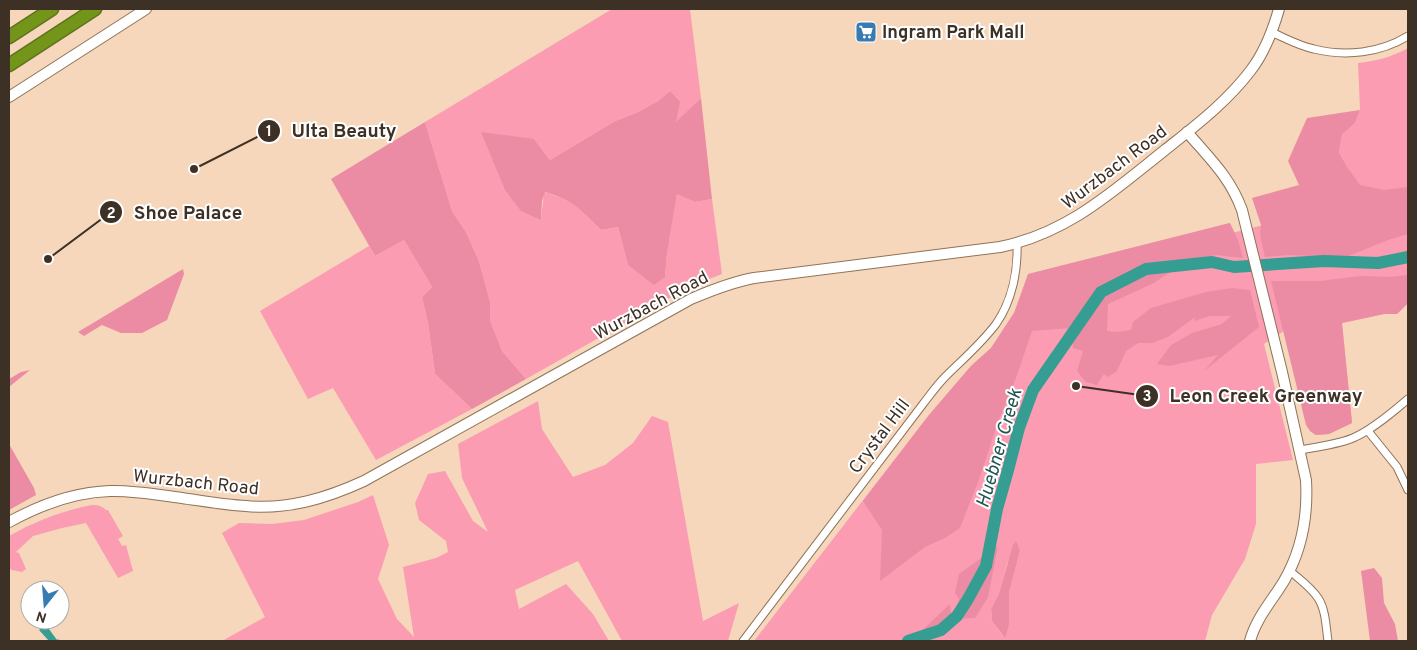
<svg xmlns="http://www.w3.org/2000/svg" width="1417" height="650" font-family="Overpass,sans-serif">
<rect width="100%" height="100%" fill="#f6d7bb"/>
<g fill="#fb9cb2" fill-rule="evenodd">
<path d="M612 9H690L701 98 676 123 670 91 658 101 636 113 615 121 550 160 534 139 541 220 544 192C572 200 582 209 601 230L618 227 628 265 665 277 667 254 677 193 695 202 712 199 722 274 689 287 526 379 502 351 490 320V302L479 261 466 232 452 211 425 122Z"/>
<path d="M1408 48V303L1397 314H1384L1342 323 1352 423 1329 434 1316 435 1310 431 1284 331 1264 344 1293 460 1256 464V524L1245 559 1212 615 1205 641H929L949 630 916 641H754L929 415 971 366 991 348 1014 313 1033 273 1230 223 1232 233 1317 211 1339 153 1342 135 1355 123 1360 110 1358 63C1376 61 1392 57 1408 48ZM1020 551 1009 593V625L1004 637 992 621 991 609 999 593 1008 561Z"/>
<polygon points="404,240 432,287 422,297 428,323 435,374 472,409 376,460 333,388 308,399 260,311 369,246 375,256"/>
<polygon points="538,401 542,429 573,477 605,465 633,443 652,416 668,422 703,621 739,603 728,641 622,641 578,561 515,590 519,609 566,584 593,614 609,641 222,641 265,617 222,533 239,523 272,524 304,520 358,502 373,495 389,545 378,579 397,619 414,637 403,567 436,558 448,552 446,541 419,520 415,503 428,474 445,471 473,521 488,532 462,478 458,444"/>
<path d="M92 505C98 505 102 506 106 510H108L123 536 118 539 122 546 126 545 133 571 118 578 86 523 62 528 33 536 16 552 19 553 26 569 22 572 12 570 9 568V536C36 521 61 511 92 505Z"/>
</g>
<g fill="#ec8ca4">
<path d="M670 91 680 102 676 122 701 98 712 199 695 202 677 194 667 254 665 277 654 285 628 265 618 227 601 230C582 210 572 200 545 192L542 201 541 220 521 211 505 190 481 132 534 139 550 160 615 121 636 113 658 101Z"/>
<polygon points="1360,110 1355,123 1342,135 1339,153 1347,167 1360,185 1384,190 1408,187 1408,234 1388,240 1346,257 1288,255 1265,257 1260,235 1261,225 1252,198 1299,185 1288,161 1307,118"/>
<polygon points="425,122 452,211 466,232 479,261 490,302 490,320 502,351 526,379 472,409 435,374 428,323 422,297 432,287 404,240 375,256 331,179"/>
<polygon points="1230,223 1238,240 1243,258 1216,255 1183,261 1172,271 1154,283 1108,304 1107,331 1117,332 1131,330 1133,322 1151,308 1206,292 1232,288 1250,290 1259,327 1204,371 1218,355 1169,366 1157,364 1171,345 1192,333 1222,324 1231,316 1210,316 1194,321 1195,317 1168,337 1152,343 1138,343 1126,351 1117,371 1108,377 1104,374 1097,385 1086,382 1077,371 1083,351 1073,348 1072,328 1032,331 1016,378 998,422 980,477 960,528 945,538 925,547 880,581 882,530 863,501 929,415 971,366 991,348 1014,313 1028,274"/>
<polygon points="183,269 184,274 167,320 142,333 121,333 102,325 84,336 78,332"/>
<polygon points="1408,275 1408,303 1397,314 1384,314 1342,323 1352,423 1329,434 1316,435 1310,431 1306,425 1271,281 1320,281 1360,276 1390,277"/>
<polygon points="30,370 9,387 9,379 21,372"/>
<polygon points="9,444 34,488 36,495 9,510"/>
<polygon points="1016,541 1020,551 1009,593 1009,625 1005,638 992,621 991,609 999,593 1013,545"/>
<polygon points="998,546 988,597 975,618 958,619 956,607 959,599 955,593 959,574"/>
<polygon points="1374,568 1382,578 1384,603 1395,624 1398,641 1370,641 1361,571"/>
<path d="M950 604 952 626C937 642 925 641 905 641L916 636Z"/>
</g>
<polygon fill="#369d92" points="46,625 57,640 58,639 60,641 49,641 39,630"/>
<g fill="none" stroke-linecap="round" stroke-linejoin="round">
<polyline stroke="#369d92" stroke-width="12" points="908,641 941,630 957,616 968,599 986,566 997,509 1008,470 1019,428 1033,390 1101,292 1146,269 1212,262 1234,267 1324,261 1378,263 1408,257"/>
<g stroke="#8e7359" stroke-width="9">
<g id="street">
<path d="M1271 32C1285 38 1299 46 1314 49 1346 57 1380 53 1408 36"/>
<polyline points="1368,431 1397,467 1408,490"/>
<path d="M1299 450C1317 447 1336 445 1353 438 1372 430 1393 412 1408 399"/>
<path d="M1289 570C1299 579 1311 587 1318 598 1326 610 1326 628 1328 641"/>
<path d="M743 641 923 404C930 395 937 385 945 377 962 360 981 344 996 324 1012 301 1018 271 1017 243"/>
</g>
</g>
<g stroke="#8e7359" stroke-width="12">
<g id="secondary">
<polyline points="9,97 146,9"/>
<path d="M1187 132C1210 159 1230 177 1242 210L1282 372 1306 480C1308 515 1302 550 1284 581 1272 601 1256 618 1250 641"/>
<path d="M9 522C40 505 74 492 110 491 134 490 158 495 182 498 203 501 225 505 246 506 288 510 327 498 364 481L691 299C712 290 732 282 754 278L1000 247C1068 233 1112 192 1165 150 1195 126 1227 102 1251 70 1264 53 1273 30 1279 9"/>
</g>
</g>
<g stroke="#60721e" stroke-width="15">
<g id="highway">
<polyline points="9,37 52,9"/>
<polyline points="9,65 95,9"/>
</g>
</g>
<use href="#street" stroke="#fff" stroke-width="7"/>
<use href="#secondary" stroke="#fff" stroke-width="10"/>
<use href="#highway" stroke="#739519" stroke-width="12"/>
</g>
<defs>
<g id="supermarket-square" transform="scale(1.125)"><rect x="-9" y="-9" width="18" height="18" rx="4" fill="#367bb1" stroke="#fff"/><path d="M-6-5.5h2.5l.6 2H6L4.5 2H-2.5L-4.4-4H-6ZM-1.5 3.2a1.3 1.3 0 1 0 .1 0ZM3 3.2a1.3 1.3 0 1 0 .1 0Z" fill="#fff"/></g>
</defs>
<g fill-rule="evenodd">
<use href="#supermarket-square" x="866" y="32"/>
</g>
<g text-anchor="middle" stroke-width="4" stroke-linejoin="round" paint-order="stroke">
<g font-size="18" font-weight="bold" fill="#3d3126" stroke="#fff" text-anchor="start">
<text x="882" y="38">Ingram Park Mall</text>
</g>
<g font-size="18" fill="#3d3126" stroke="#fff">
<text transform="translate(1114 167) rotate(-37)" y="6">Wurzbach Road</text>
<text transform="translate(651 305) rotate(-28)" y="6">Wurzbach Road</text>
<text transform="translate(879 436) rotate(-53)" y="6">Crystal Hill</text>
<text transform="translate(196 482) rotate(6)" y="6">Wurzbach Road</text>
</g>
<g font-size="19" font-style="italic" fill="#1d564f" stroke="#fff">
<text transform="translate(998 448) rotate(-74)" y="7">Huebner Creek</text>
</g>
</g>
<path fill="none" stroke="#3d3126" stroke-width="2" d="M194 169L269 131M48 259L111 212M1076 386L1147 396"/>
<g fill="#3d3126" stroke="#fff" stroke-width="2">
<circle cx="194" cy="169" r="5"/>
<circle cx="48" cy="259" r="5"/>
<circle cx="1076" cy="386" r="5"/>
<circle cx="269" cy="131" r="12"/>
<circle cx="111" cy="212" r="12"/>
<circle cx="1147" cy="396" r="12"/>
</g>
<g font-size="15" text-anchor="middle" font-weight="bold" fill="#fff">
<text x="269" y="136">1</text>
<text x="111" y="218">2</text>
<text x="1147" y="401">3</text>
</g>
<g font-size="19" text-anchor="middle" font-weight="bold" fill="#3d3126" stroke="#fff" stroke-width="4" stroke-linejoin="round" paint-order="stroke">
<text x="344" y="137">Ulta Beauty</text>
<text x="188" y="219">Shoe Palace</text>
<text x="1266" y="402">Leon Creek Greenway</text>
</g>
<rect width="1417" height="650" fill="none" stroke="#3d3126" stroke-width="20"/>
<g transform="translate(45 605) rotate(197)"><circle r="24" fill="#ffffff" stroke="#b1ada8"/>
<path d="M0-4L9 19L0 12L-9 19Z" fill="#367bb1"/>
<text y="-8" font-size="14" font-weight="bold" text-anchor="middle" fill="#3d3126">N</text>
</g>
</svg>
